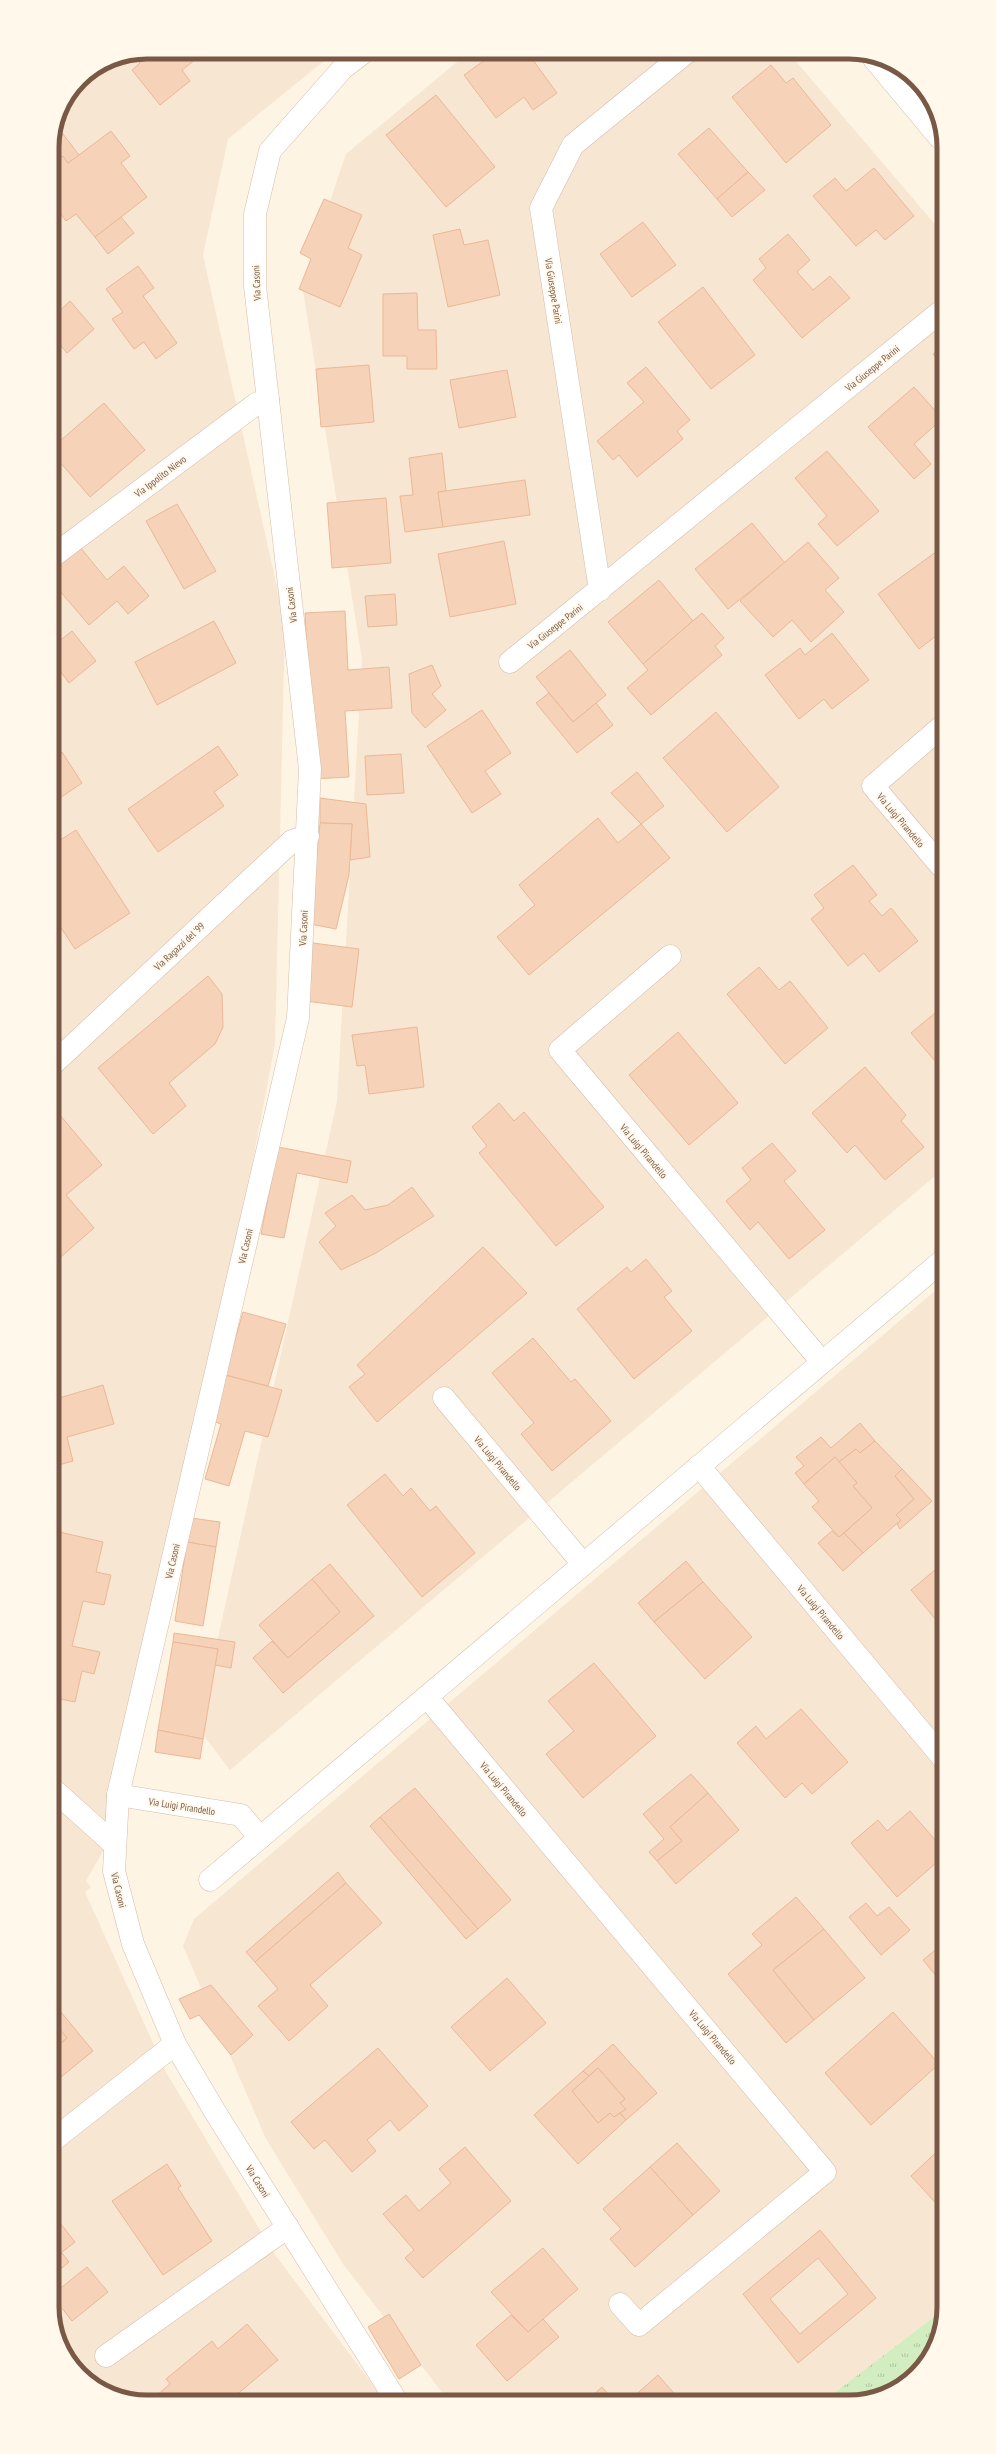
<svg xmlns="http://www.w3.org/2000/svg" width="996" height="2454" font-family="'PT Sans Narrow',sans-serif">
<defs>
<pattern id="grass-tufts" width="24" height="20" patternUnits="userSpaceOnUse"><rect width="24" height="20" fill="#d2edc0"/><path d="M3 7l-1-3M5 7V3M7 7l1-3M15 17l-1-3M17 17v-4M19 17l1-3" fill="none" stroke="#afc39e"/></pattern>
</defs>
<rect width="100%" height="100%" fill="#fef4e3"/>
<g fill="#f7e6d1">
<polygon points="147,52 335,52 228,139 203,255 285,623 275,1044 157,1663 106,1846 86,1881 91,1887 85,1892 166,2072 273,2252 384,2400 140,2402 89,2382 57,2337 52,141 59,110 80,80 111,59"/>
<polygon points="469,52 788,52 939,229 941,1171 230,1770 198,1728 337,1101 362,660 302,284 346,154"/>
<polygon points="892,66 907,72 939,117 939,121"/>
<polygon points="942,1285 943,2310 829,2397 448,2400 343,2264 266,2139 183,1946 194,1919"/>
</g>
<polygon fill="url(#grass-tufts)" points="943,2310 925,2365 879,2397 829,2397"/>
<g fill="#f6d2b8" stroke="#ebb897" fill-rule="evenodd">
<polygon points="147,52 205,52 182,70 190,81 160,105 132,70 140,63 133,55"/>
<polygon points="496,52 527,52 557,93 533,110 524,97 496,118 464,75"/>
<polygon points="601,52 615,52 607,59"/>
<polygon points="771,65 786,83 793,78 831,125 786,163 732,97"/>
<polygon points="436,95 495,167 446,207 386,135"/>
<polygon points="709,128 748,172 717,199 678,154"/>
<polygon points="111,131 130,156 121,163 147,197 95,237 76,214 66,221 52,203 52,165 63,156 68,163"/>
<polygon points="63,134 79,155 68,163 63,156 52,165 52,143"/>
<polygon points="874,168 914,216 885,240 876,230 856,246 813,196 835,178 846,191"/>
<polygon points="748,172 765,190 732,217 717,199"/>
<polygon points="324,199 362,215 348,248 362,255 340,307 299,289 311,259 300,253"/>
<polygon points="121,217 134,233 108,254 95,237"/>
<polygon points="643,222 676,265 632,297 600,254"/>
<polygon points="460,229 464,245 488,240 500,295 448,307 433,235"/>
<polygon points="788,234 810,260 797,272 813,290 830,276 850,298 802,338 753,280 766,268 759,259"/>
<polygon points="138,266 154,288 143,296 177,343 156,359 144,342 134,349 112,319 123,312 106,289"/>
<polygon points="703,287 755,355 711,389 658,322"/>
<polygon points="417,293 418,330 436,330 437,369 407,369 407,356 383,356 383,294"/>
<polygon points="70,301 94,329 67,353 53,336 53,317"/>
<polygon points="940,348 940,363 933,354"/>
<polygon points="369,365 374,422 321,427 316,369"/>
<polygon points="646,367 690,420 677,431 683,439 637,477 619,455 613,460 597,441 644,402 627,383"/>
<polygon points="507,370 516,417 459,428 450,380"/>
<polygon points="914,387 940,416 940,421 914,444 931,464 914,479 868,427"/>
<polygon points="104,403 145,450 90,497 53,454 53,447"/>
<polygon points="827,451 879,511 837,546 818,524 827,516 795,478"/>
<polygon points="442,453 446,491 438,492 443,527 405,532 400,496 413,495 409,458"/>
<polygon points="525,480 530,515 443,527 438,492"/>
<polygon points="386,498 391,563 332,568 327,503"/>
<polygon points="177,504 216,571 184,589 146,521"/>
<polygon points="752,523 785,563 728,609 695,569"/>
<polygon points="504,541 516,604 450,617 438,554"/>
<polygon points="808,542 839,578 825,590 844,612 811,642 792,620 773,637 740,601"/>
<polygon points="79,546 107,580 124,566 149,596 128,614 117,601 89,625 53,583 53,568"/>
<polygon points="940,549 940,633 919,649 878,594"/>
<polygon points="659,580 693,621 643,664 608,622"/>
<polygon points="395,594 397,625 368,627 365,596"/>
<polygon points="345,611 348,670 389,667 392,708 345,711 349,777 314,779 305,613"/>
<polygon points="702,613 724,638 715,646 722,655 651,715 627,688 648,670 643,664"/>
<polygon points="214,621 236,663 157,705 135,662"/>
<polygon points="72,631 96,661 69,683 53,661 53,646"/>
<polygon points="832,633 869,680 832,709 824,699 799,719 765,675 800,648 805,655"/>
<polygon points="570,650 606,695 573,722 536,677"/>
<polygon points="432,665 441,686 432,694 446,710 425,728 412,713 409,674"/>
<polygon points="549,693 573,722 596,703 613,725 577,753 536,703"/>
<polygon points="482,710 511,753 485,771 501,794 472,813 427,746"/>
<polygon points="716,712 779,787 727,832 663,758"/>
<polygon points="218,746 238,775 214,792 224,806 158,852 128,809"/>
<polygon points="62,752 82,783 54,802 54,758"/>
<polygon points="401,754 404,793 367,795 365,756"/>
<polygon points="637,772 664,806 641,824 611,793"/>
<polygon points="320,798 366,804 370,857 350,860 352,824 320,823"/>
<polygon points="598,818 618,843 641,824 670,858 529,975 497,937 535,905 519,885"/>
<polygon points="320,823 352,824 349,875 336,929 310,924"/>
<polygon points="76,830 130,913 75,949 54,917 54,844"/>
<polygon points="853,865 877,895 869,901 882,916 891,908 918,941 879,972 864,953 848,966 811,919 824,908 814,895"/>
<polygon points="313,943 359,949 352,1007 306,1001"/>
<polygon points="759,967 779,990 790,981 828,1028 785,1064 727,994"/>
<polygon points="208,976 222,994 223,1027 215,1044 169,1083 186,1106 153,1134 98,1068"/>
<polygon points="941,1008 941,1068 911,1033"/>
<polygon points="417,1027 424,1087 369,1094 365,1065 357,1066 352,1035"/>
<polygon points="678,1032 738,1103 689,1145 629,1075"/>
<polygon points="865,1067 906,1115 901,1121 924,1147 885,1180 855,1145 847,1153 812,1113"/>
<polygon points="499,1103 514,1121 524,1112 604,1207 556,1246 479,1153 487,1146 472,1127"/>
<polygon points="54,1108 102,1165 66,1195 94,1228 55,1262"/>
<polygon points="772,1143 796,1171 784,1181 825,1230 789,1259 758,1222 750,1230 726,1201 751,1180 742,1168"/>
<polygon points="278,1147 351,1161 347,1183 297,1173 284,1238 261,1234"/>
<polygon points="412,1187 434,1216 376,1253 341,1270 319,1242 336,1226 325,1213 352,1195 365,1210 388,1205"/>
<polygon points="483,1247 527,1293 377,1422 349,1387 365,1374 357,1365"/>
<polygon points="646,1259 672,1291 664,1297 692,1331 634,1379 577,1309 627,1267 631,1272"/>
<polygon points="243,1312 286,1324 268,1386 225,1375"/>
<polygon points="533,1338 571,1382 575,1379 611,1421 552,1471 521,1434 534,1423 492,1373"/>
<polygon points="225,1375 282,1390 268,1437 245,1431 229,1486 205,1479 221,1424 212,1421"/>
<polygon points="103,1385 114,1424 67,1437 73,1461 55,1466 55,1397 56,1399"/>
<polygon points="860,1423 875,1441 860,1453 856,1449 839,1462 835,1457 804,1484 795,1473 804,1466 796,1457 821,1437 831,1448"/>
<polygon points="875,1441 902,1469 895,1476 914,1499 896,1515 901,1520 863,1553 844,1533 872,1508 853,1486 857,1483 839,1462 856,1449 860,1453"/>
<polygon points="835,1457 857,1483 853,1486 872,1508 839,1537 812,1507 819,1501 804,1484"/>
<polygon points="902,1469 932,1501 900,1529 897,1524 901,1520 896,1515 914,1499 895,1476"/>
<polygon points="385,1474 403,1496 411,1488 430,1511 436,1506 475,1553 422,1597 347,1505"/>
<polygon points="191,1518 220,1522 216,1547 187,1542"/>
<polygon points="55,1531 103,1542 96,1572 111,1575 104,1605 83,1601 72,1646 100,1652 94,1674 82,1671 75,1702 56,1698"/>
<polygon points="832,1531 839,1537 844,1533 863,1553 843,1571 818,1543"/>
<polygon points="187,1542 216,1547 203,1626 175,1621"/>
<polygon points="686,1561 703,1582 654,1622 638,1603"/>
<polygon points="330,1564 374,1616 283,1693 253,1658 272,1641 288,1658 340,1612 312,1579"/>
<polygon points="942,1564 942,1627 911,1590"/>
<polygon points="312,1579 340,1612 288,1658 259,1625"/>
<polygon points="703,1582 752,1637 705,1679 654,1622"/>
<polygon points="174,1633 235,1642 231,1668 215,1665 218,1649 173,1642"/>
<polygon points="173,1642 218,1649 203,1739 158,1730"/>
<polygon points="594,1663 656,1736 583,1798 546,1754 574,1731 548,1701"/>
<polygon points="801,1709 848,1762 812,1794 802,1783 785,1798 737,1743 756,1726 766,1739"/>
<polygon points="158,1730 203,1739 200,1759 155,1752"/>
<polygon points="691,1774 708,1793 670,1827 682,1841 657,1861 649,1852 664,1839 643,1814"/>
<polygon points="415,1788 511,1900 478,1929 380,1817"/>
<polygon points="708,1793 739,1830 676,1884 657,1861 682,1841 670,1827"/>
<polygon points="910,1811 943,1849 943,1857 897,1897 851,1843 878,1820 887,1831"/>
<polygon points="380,1817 478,1929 466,1939 370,1826"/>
<polygon points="338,1872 346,1883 255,1962 246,1952"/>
<polygon points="346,1883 382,1923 310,1985 328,2006 289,2041 258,2006 278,1989 255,1962"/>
<polygon points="796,1897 824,1929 773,1970 814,2020 786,2043 728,1974 762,1945 752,1934"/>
<polygon points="866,1903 877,1916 889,1907 910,1930 881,1955 849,1917"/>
<polygon points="824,1929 865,1978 814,2020 773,1970"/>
<polygon points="943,1944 943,1984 923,1960"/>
<polygon points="507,1978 546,2023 490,2071 451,2027"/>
<polygon points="211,1985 253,2035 231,2055 199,2015 190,2019 179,1999"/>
<polygon points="56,2006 93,2051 56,2081 56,2047 67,2038 56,2025"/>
<polygon points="893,2012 939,2064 871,2125 825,2073"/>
<polygon points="56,2025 67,2038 56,2047"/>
<polygon points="613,2044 657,2093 626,2120 620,2113 626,2109 620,2103 625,2099 598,2068 589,2076 583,2071"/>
<polygon points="378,2048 428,2106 399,2131 390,2120 367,2140 376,2151 352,2172 325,2140 314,2149 291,2122"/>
<polygon points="598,2068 625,2099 620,2103 626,2109 614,2117 610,2113 598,2123 572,2091"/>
<polygon points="583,2071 589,2076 572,2091 598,2123 610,2113 614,2117 620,2113 626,2120 578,2164 534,2115"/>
<polygon points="677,2143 720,2191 693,2215 650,2167"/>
<polygon points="944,2145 944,2212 911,2176"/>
<polygon points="465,2147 511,2201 423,2278 405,2258 414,2250 383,2214 406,2195 419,2211 451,2183 439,2169"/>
<polygon points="167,2164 181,2186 178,2188 212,2241 163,2275 112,2201"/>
<polygon points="650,2167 693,2215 635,2267 610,2239 621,2229 603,2209"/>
<polygon points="57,2219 75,2242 57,2256"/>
<path d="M820 2230 876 2298 798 2363 743 2294ZM818 2258 848 2294 800 2334 770 2299Z"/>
<polygon points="543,2248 578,2289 528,2332 491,2292"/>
<polygon points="62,2253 69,2262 57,2272 57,2256"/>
<polygon points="87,2267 108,2292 72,2321 57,2302 57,2291"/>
<polygon points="389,2314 421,2365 399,2379 368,2327"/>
<polygon points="511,2315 528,2332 543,2319 559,2337 507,2381 476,2345"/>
<polygon points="247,2324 278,2360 229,2401 149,2402 170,2384 166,2379 212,2341 218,2349"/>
<polygon points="658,2375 678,2398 631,2399"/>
<polygon points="602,2387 612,2399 589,2399"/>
</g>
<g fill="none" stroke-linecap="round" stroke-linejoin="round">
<g stroke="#d3bdab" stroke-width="23">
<g id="minor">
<polyline points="364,52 343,68 270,151 255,214 255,286 310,769 298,1018 118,1795 114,1871 133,1944 175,2044 217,2115 396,2400"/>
<polyline points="874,59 939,137"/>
<polyline points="53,556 256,404 268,399"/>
<polyline points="600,590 541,208 573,145 687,52"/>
<polyline points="510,662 939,313"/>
<polyline points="940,728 873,786 941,866"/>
<polyline points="670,956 560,1050 822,1362"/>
<polyline points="54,1063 292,841 308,836"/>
<polyline points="444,1398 583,1564"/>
<polyline points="699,1466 943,1758"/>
<polyline points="427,1697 825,2172 639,2325 620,2304"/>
<polyline points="56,1792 115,1845"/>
<polyline points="118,1795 241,1815 260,1838"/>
<polyline points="210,1880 942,1261"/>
<polyline points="57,2137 175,2044"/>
<polyline points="106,2356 288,2227"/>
</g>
</g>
<use href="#minor" stroke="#fff" stroke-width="22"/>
</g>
<g text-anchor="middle" stroke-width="3.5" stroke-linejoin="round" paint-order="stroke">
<g font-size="10" fill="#795946" stroke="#fff8eb">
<text transform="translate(256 283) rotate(-93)" y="4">Via Casoni</text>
<text transform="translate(554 291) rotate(81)" y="4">Via Giuseppe Parini</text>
<text transform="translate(872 368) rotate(-39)" y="4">Via Giuseppe Parini</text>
<text transform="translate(160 476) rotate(-37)" y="4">Via Ippolito Nievo</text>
<text transform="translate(291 605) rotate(-97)" y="4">Via Casoni</text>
<text transform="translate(555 626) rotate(-38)" y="4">Via Giuseppe Parini</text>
<text transform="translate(901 820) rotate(50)" y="4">Via Luigi Pirandello</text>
<text transform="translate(303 928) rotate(-87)" y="4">Via Casoni</text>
<text transform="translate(179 946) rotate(-43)" y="4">Via Ragazzi del '99</text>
<text transform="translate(644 1151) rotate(50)" y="4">Via Luigi Pirandello</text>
<text transform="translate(245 1246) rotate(-77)" y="4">Via Casoni</text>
<text transform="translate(498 1463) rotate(50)" y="4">Via Luigi Pirandello</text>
<text transform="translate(172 1561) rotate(-77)" y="4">Via Casoni</text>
<text transform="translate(821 1612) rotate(50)" y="4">Via Luigi Pirandello</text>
<text transform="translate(504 1789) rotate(50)" y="4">Via Luigi Pirandello</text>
<text transform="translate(182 1806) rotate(9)" y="4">Via Luigi Pirandello</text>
<text transform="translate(119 1890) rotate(76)" y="4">Via Casoni</text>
<text transform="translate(713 2037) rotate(50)" y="4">Via Luigi Pirandello</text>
<text transform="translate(258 2181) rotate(58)" y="4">Via Casoni</text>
</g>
</g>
<path d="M0 0H996V2454H0ZM147 59H849A88 88 0 0 1 937 147V2307A88 88 0 0 1 849 2395H147A88 88 0 0 1 59 2307V147A88 88 0 0 1 147 59Z" fill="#fff8eb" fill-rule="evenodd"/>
<path fill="none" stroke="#795946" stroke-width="5" d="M147 59H849A88 88 0 0 1 937 147V2307A88 88 0 0 1 849 2395H147A88 88 0 0 1 59 2307V147A88 88 0 0 1 147 59Z"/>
</svg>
